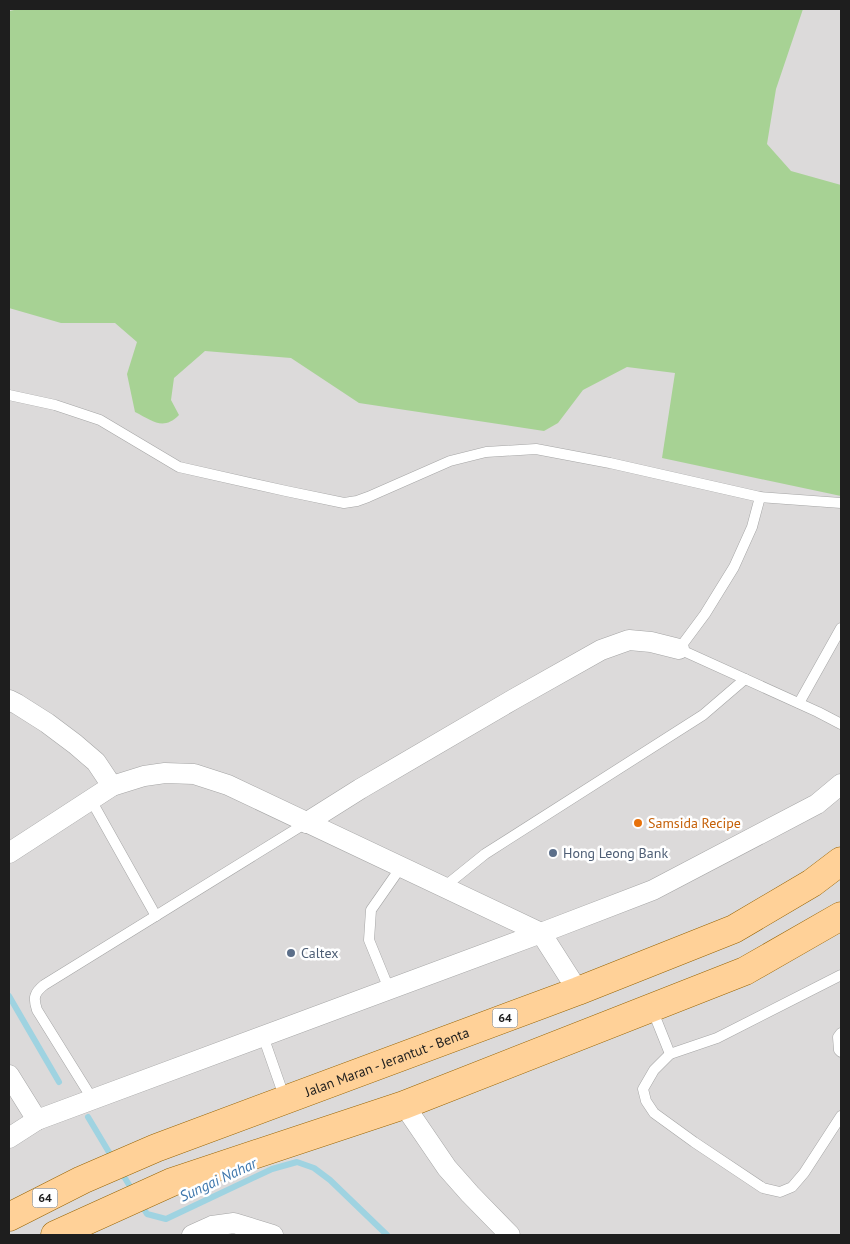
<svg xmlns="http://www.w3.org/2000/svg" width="850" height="1244" font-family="'PT Sans',sans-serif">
<rect width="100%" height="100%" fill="#f0ebe3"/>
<rect fill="#dcdada" x="9" y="9" width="832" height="1226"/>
<path fill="#a7d294" d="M19 9H803L776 89 767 144 791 171 841 185V496L662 458 675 373 627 367 583 390 558 423 544 431 359 403 291 358 205 351 174 378 171 400 179 415C163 431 153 421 135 412L127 374 137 342 115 323H61L9 308V11Z"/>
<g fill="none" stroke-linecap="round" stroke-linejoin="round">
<g stroke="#9fd3e1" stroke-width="6">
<polyline points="9,996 59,1082"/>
<polyline points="88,1117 113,1159"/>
<polyline points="120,1170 134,1193"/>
<polyline points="141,1204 147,1214 166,1219 272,1169 297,1162 314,1168 330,1180 387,1235"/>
</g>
<g stroke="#a5a5a5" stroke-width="11">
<g id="lane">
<polyline points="9,395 55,405 100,420 179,467 286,491 344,503 357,501 368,497 450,461 486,452 536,449 610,463 760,497 841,503"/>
<polyline points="760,497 752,527 734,567 705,614 679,649 818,712 841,724"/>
<polyline points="799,703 841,628"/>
<polyline points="91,800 156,916"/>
<polyline points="444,887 485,854 703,715 745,679"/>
<polyline points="841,975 717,1038 670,1054 654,1070 643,1089 646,1101 654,1113 694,1142 763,1188 780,1192 792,1187 804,1173 841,1116"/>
<polyline points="389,989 369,940 371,910 401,867"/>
<polyline points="652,1009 670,1054"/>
<polyline points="841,1033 838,1037 839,1050 841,1052"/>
<polyline points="263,1036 285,1099"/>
<path d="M93 1100 37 1010C33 998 34 993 44 985L306 823"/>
</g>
</g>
<g stroke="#a5a5a5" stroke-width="21">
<g id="street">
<polyline points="9,700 17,704 47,723 75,744 96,762 112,786"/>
<polyline points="306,823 360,789 514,699 601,650 629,640 651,642 679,649"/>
<polyline points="9,853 112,786 144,776 165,773 194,774 228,785 541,933 578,991"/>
<polyline points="9,1075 37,1120"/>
<polyline points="404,1105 447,1168 470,1194 510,1235"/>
<polyline points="9,1138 37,1120 541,933 653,890 817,804 841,784"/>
<polyline points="192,1235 212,1226 234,1223 273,1235"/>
</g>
</g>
<g stroke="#976300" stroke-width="29">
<g id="primary">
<path id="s1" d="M9 1217 82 1180 156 1148 578 991 734 929 812 883 841 861"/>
<polyline points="55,1235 172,1182 404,1105 745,971 841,916"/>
</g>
</g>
<use href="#lane" stroke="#fff" stroke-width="10"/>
<use href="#street" stroke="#fff" stroke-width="20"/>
<use href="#primary" stroke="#ffd198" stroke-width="28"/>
</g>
<circle fill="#e8710a" stroke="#fff" stroke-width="2" cx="638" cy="823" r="5"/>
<g fill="#5c6f8a" stroke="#fff" stroke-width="2">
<circle cx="553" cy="853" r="5"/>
<circle cx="291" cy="953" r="5"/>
</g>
<g text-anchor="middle" stroke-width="5" stroke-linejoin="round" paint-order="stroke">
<g fill="#fff" stroke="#626262" stroke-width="1">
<rect x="492.5" y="1008.5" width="25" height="19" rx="4"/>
<rect x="32.5" y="1188.5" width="25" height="19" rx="4"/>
</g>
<g font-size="12" font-weight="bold" fill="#1e1e1e">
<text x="505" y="1022">64</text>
<text x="45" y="1202">64</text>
</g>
<g font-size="14" fill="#c56008" stroke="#fff" text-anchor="start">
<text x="648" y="828">Samsida Recipe</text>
</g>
<g font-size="14" fill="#4e5e75" stroke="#fff" text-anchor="start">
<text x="563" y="858">Hong Leong Bank</text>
<text x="301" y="958">Caltex</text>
</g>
<g font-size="14" fill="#1e1e1e" stroke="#fff">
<text dy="5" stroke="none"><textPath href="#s1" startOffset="409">Jalan Maran - Jerantut - Benta</textPath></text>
</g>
<g font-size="15" font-style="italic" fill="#4078ad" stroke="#fff">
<text transform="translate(218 1180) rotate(-25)" y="5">Sungai Nahar</text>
</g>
</g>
<rect width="850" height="1244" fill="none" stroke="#1e1e1e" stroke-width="20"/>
</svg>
